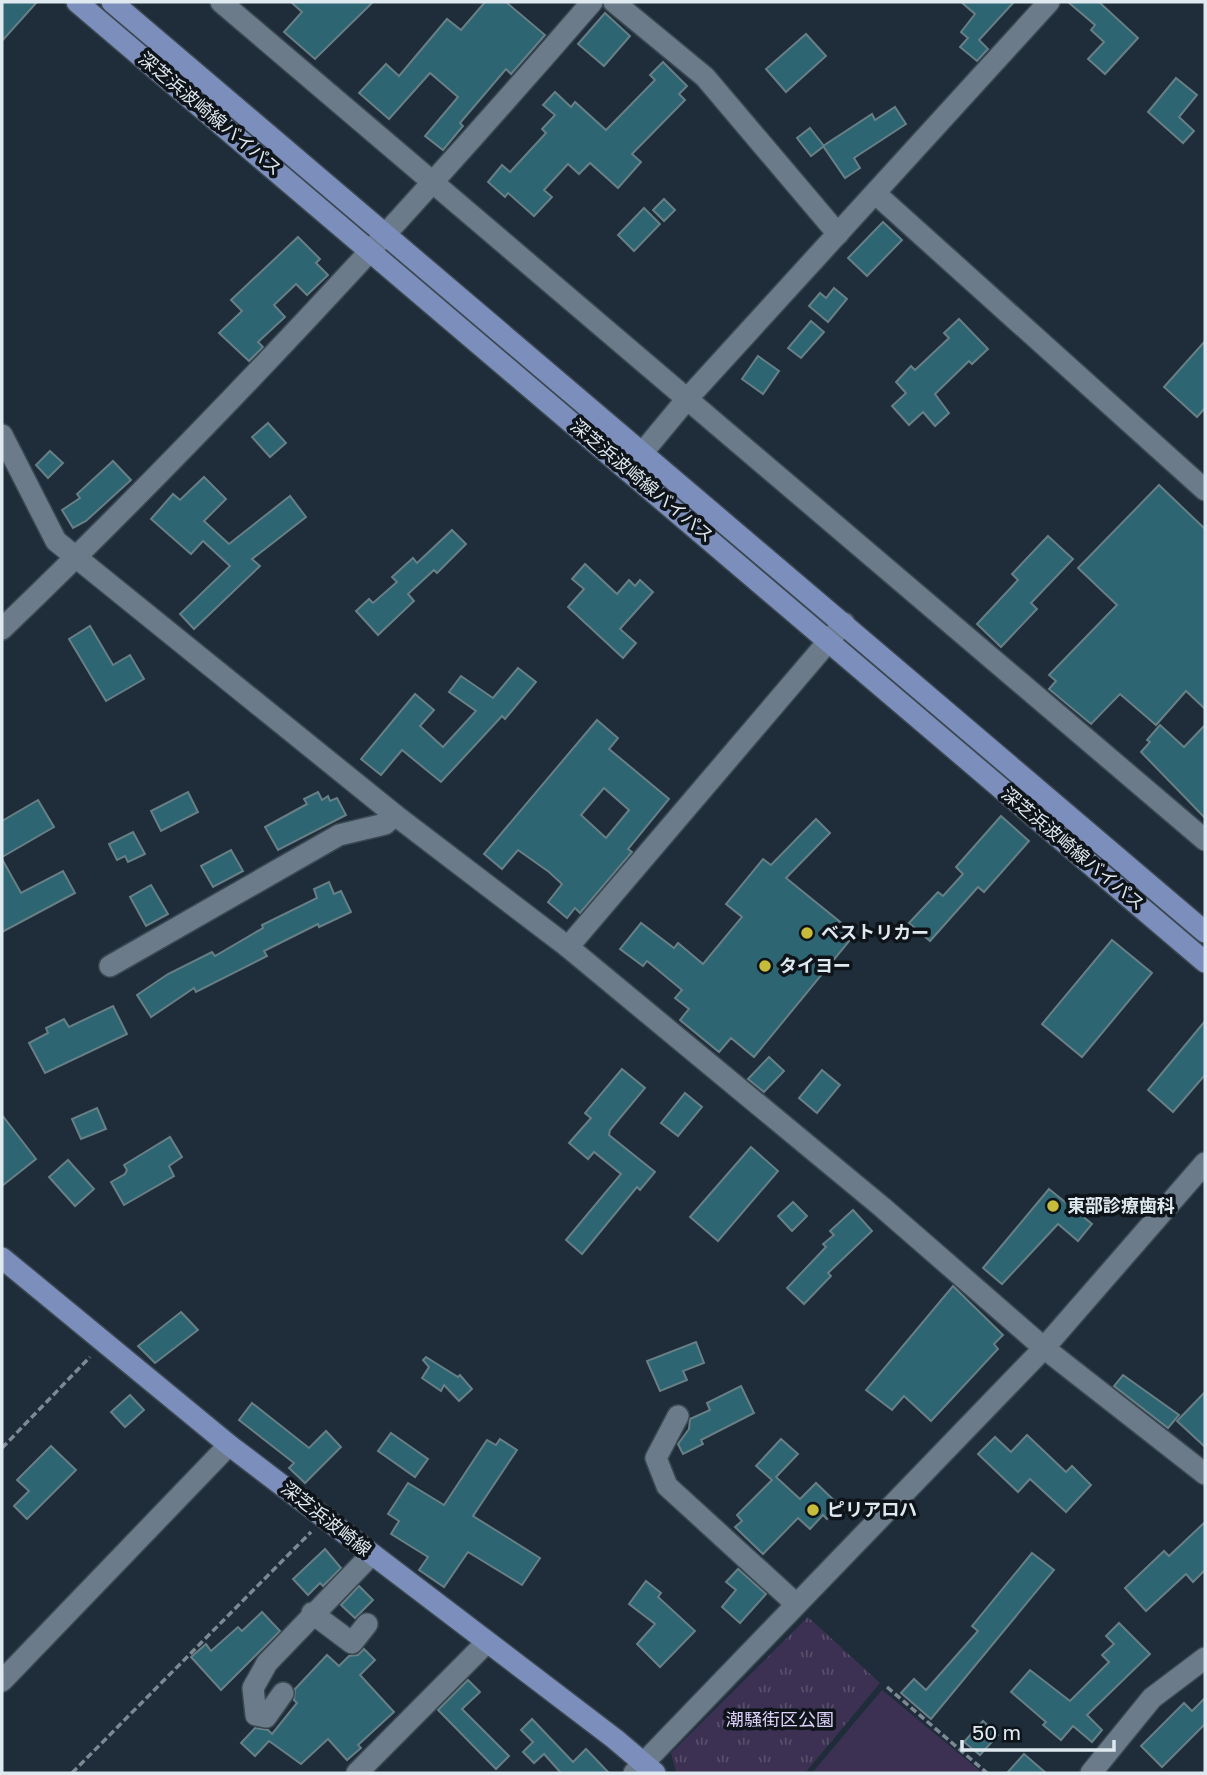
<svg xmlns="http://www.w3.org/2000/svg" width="1207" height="1775" font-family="'Golos Text','Noto Sans JP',sans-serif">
<defs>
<pattern id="park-tufts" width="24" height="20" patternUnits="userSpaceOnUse" patternTransform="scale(1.75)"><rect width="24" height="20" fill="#3c3152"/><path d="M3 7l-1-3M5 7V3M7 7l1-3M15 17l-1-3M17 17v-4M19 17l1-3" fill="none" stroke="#584f6b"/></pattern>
</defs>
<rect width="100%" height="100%" fill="#1e2d39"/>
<polygon fill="url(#park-tufts)" points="808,1617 880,1683 805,1773 676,1772 671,1753"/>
<polygon fill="#3c3152" points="882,1690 979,1770 976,1773 812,1773"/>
<g fill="#2e6572" stroke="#677f85" stroke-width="2" fill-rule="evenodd">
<polygon points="2,2 37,2 2,41"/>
<polygon points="291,2 373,2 315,59 284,32 302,12"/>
<polygon points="485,2 506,2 545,35 511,74 506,69 460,123 463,126 443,150 425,136 458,97 430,73 389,119 359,93 386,64 399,76 447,19 461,30"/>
<polygon points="961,2 1014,2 979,40 988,49 977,61 960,47 968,38 961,32 975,14"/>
<polygon points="1068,2 1099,2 1138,38 1105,74 1088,59 1104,42 1091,30 1095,25"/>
<polygon points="605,13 630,36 604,66 578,44"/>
<polygon points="806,34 826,56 786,92 766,69"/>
<polygon points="663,62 687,86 679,94 685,100 632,154 641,162 618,188 590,163 579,174 568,164 544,190 552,197 534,216 508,193 505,197 488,182 502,165 510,172 546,133 542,129 555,115 543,105 555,92 571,107 575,102 606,130 655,80 650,75"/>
<polygon points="1176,78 1197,95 1179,117 1194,131 1183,143 1148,112"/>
<polygon points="895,107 906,124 854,158 860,168 845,178 823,146 872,114 875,120"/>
<polygon points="810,128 824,146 811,156 797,138"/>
<polygon points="664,199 675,210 664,221 653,210"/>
<polygon points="644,208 660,224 634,251 618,235"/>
<polygon points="883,222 902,240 867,276 848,258"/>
<polygon points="298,237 320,259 316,263 328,275 307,295 296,284 274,305 285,317 258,342 263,347 249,361 219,333 242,311 231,300"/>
<polygon points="834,288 847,299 828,322 809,306 820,293 826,298"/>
<polygon points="959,319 988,349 972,364 969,361 935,394 949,413 935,426 923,412 909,425 892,406 906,393 896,382 911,366 915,370 949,338 944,333"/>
<polygon points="811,321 824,332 801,358 788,348"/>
<polygon points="1205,341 1205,408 1197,417 1164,387"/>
<polygon points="758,356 779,371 763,394 742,379"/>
<polygon points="268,423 286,443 270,457 252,437"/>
<polygon points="50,451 63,463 48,478 36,465"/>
<polygon points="113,461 131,480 86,521 73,528 62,510 80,498 77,494"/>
<polygon points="204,477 226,499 204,521 229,544 290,496 306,517 252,559 260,566 194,629 180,614 230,566 203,541 191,554 151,519 173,494 180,500"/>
<polygon points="1159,485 1205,529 1205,709 1186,691 1156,725 1120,694 1091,724 1049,689 1056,681 1049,675 1117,605 1078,568"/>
<polygon points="452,530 466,544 437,573 434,570 408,594 414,601 378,635 356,611 369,599 373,603 397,582 392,577 413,558 417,563"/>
<polygon points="1048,536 1073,559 1031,603 1037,609 1001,647 977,624 1018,580 1012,574"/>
<polygon points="585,564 617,594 629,580 635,586 640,580 653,592 620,629 636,643 623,658 568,607 584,589 572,579"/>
<polygon points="90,626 113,665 130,655 144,679 106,701 69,639"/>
<polygon points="518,668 536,682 505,719 502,716 441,782 402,750 381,775 361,759 415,694 434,710 420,726 443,747 476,711 449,692 461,676 493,698"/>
<path d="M597 720 618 738 609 749 669 799 628 849 632 852 580 913 575 908 567 918 548 902 562 884 549 872 518 850 502 869 484 854ZM604 788 629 810 606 838 581 815Z"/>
<polygon points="1160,725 1184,747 1205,725 1205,818 1141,752 1150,742 1147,740"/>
<polygon points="188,792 198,812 161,831 151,811"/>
<polygon points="318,792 322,800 328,796 330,801 337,798 346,815 278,850 265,827 307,804 304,799"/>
<polygon points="38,800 54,827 2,857 2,821"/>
<polygon points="1001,816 1029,841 984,892 978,887 930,941 909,923 938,892 943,896 963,874 956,867"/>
<polygon points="816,819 830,833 786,878 855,934 754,1057 731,1038 719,1052 680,1020 689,1009 675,998 682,990 647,961 643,966 620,949 641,923 674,948 678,943 703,964 742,917 726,904 763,859 771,865"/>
<polygon points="133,832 145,854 128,862 125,856 117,860 109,844"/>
<polygon points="231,850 243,871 213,887 201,866"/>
<polygon points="2,859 21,893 63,871 75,893 2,932"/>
<polygon points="329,882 334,894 341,891 351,912 319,927 318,924 264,951 267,956 196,992 194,988 151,1017 137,995 168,974 212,952 215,956 263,928 262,925 317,898 314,889"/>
<polygon points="151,885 168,914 146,926 130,897"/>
<polygon points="1112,940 1152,973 1082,1057 1042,1024"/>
<polygon points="113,1006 127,1034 45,1073 29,1043 48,1033 46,1028 64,1019 69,1027"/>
<polygon points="1205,1021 1205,1075 1173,1112 1148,1090"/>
<polygon points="769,1057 784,1071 764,1092 748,1079"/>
<polygon points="622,1069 645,1088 610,1130 609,1135 655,1172 640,1190 637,1187 582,1254 566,1240 621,1174 594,1152 588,1159 569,1143 591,1118 585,1113"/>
<polygon points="822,1070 840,1085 817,1113 799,1098"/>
<polygon points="685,1093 702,1107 678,1136 661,1123"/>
<polygon points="97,1108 106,1129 81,1139 72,1119"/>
<polygon points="2,1115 36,1159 2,1186"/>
<polygon points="170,1137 182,1157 169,1166 174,1176 124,1205 111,1182 125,1174 127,1170 124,1165"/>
<polygon points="751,1147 778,1171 718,1241 690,1217"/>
<polygon points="68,1160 94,1189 75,1206 49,1177"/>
<polygon points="1049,1189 1092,1224 1078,1241 1058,1224 1002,1284 983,1268"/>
<polygon points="793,1202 807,1216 792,1231 778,1216"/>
<polygon points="853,1210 872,1231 828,1273 831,1276 804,1304 787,1288 826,1247 823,1244 834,1235 830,1231"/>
<polygon points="953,1286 1003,1335 994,1344 998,1349 931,1421 904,1396 892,1410 866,1390"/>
<polygon points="181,1312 198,1330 155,1363 138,1346"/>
<polygon points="696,1342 704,1363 683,1371 687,1380 660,1391 647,1361"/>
<polygon points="426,1357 458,1377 460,1375 472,1389 459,1401 444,1385 441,1391 422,1378 429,1367 423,1360"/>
<polygon points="1123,1375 1179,1415 1168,1428 1114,1386"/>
<polygon points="741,1386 754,1413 701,1440 703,1444 683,1454 678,1444 689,1429 690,1419 710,1410 707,1403"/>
<polygon points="1205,1392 1205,1447 1177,1421"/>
<polygon points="130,1395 144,1410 125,1427 111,1412"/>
<polygon points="252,1403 309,1448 326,1431 341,1447 305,1483 289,1468 294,1463 239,1420"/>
<polygon points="391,1433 428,1459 415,1477 378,1451"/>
<polygon points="1027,1435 1066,1472 1072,1466 1091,1485 1066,1512 1030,1479 1018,1492 978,1454 995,1437 1011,1452"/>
<polygon points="500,1439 517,1450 473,1516 540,1558 522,1585 468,1552 444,1587 419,1570 428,1557 391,1534 399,1521 388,1514 408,1483 444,1505 487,1440 496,1445"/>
<polygon points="781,1439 798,1454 776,1477 800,1499 816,1483 840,1506 827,1519 823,1515 810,1529 798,1518 763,1554 735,1527 742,1521 737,1515 772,1480 756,1466"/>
<polygon points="51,1446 76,1470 27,1519 14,1506 29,1491 17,1480"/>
<polygon points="1205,1522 1205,1570 1193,1582 1186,1574 1146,1611 1125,1588 1164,1551 1169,1556"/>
<polygon points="325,1549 341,1568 323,1586 320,1583 308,1595 293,1579"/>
<polygon points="1032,1553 1054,1570 931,1719 901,1693 914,1679 926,1690 978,1631 972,1626"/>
<polygon points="738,1569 766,1594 740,1623 722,1607 736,1590 726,1582"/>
<polygon points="646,1581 661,1593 658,1597 695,1631 660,1667 637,1644 655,1624 629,1604"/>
<polygon points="359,1586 373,1600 355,1618 341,1605"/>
<polygon points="262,1612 280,1631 221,1690 191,1657 206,1644 211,1651 238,1627 242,1631"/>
<polygon points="1119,1623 1150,1654 1087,1715 1102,1730 1092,1742 1073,1726 1061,1740 1043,1725 1046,1722 1011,1692 1030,1670 1070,1701 1109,1662 1102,1655 1114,1644 1106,1636"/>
<polygon points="364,1649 375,1660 360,1675 394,1712 358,1745 361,1748 347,1760 328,1739 301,1764 269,1741 255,1756 241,1743 255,1728 268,1730 272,1734 297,1703 294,1700 295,1689 327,1655 339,1666 349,1656 358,1655"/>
<polygon points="468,1680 480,1692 462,1709 509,1756 496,1769 438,1710"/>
<polygon points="1205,1698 1205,1724 1162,1767 1141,1746 1184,1703 1192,1711"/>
<polygon points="532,1719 573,1762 586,1749 609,1773 561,1773 544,1754 534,1763 523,1752 533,1742 521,1730"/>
<polygon points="983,1721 998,1735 980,1755 964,1742"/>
<polygon points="1024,1754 1046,1773 1007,1773"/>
</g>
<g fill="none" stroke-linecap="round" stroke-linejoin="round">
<g stroke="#3b4852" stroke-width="24">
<g id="minor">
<polyline points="221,2 1205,840"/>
<polyline points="614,2 705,77 838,234"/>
<polyline points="876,194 1205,490"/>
<polyline points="2,435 56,541 395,815 568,947 882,1207 1044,1348 1205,1474"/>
<polyline points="643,452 687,399 1049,2"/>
<path d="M2 629C209 430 404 219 592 2"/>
<polyline points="568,947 844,623"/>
<polyline points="110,966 339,835 385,824 395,815"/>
<polyline points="678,1416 656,1458 667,1486 795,1603"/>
<polyline points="312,1613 352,1643 367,1624"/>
<polyline points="2,1681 229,1445"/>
<polyline points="283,1693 266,1717 256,1715 253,1688 267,1663 372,1554"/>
<polyline points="357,1773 487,1642"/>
<polyline points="634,1773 1044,1348 1205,1163"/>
<polyline points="1091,1773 1152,1698 1205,1658"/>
</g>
</g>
<g stroke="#3b4852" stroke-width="24">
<g id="major">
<polyline points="77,2 1205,962"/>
<polyline points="112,2 1205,932"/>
<polyline points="2,1258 229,1445 615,1739 655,1773"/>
</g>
</g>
<g stroke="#7c8892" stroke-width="3.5" stroke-dasharray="7 3.5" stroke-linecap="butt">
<polyline points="2,1448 90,1357"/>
<polyline points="887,1687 987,1773"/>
<polyline points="72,1773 311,1532"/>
</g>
<use href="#minor" stroke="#6b7b89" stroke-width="21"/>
<use href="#major" stroke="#7c8fbc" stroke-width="21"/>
</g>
<g fill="#c7bb3c" stroke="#0e141a" stroke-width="2.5">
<circle cx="807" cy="933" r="7"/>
<circle cx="765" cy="966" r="7"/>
<circle cx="1053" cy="1206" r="7"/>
<circle cx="813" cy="1510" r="7"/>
</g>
<g text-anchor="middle" stroke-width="7" stroke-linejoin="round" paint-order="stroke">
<g font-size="18" fill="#dfe9f0" stroke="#0e141a">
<text transform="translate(210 114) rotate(40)" y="6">深芝浜波崎線バイパス</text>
<text transform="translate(642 481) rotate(40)" y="6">深芝浜波崎線バイパス</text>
<text transform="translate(1073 849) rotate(40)" y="6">深芝浜波崎線バイパス</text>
<text transform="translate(326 1519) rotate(38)" y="6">深芝浜波崎線</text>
</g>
<g font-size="18" font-weight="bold" fill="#dfe9f0" stroke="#0e141a" text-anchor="start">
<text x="821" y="939">ベストリカー</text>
<text x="779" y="972">タイヨー</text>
<text x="1067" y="1212">東部診療歯科</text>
<text x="827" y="1516">ピリアロハ</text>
</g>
<g font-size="18" fill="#ded2fa" stroke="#0e141a">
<text x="780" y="1726">潮騒街区公園</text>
</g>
</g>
<rect width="1207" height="1775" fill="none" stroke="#dfe9f0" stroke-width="7"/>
<path d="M962 1740v10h152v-10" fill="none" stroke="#dfe9f0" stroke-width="3.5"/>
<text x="972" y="1740" font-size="21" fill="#dfe9f0" stroke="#0e141a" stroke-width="5" paint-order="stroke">50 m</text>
</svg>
